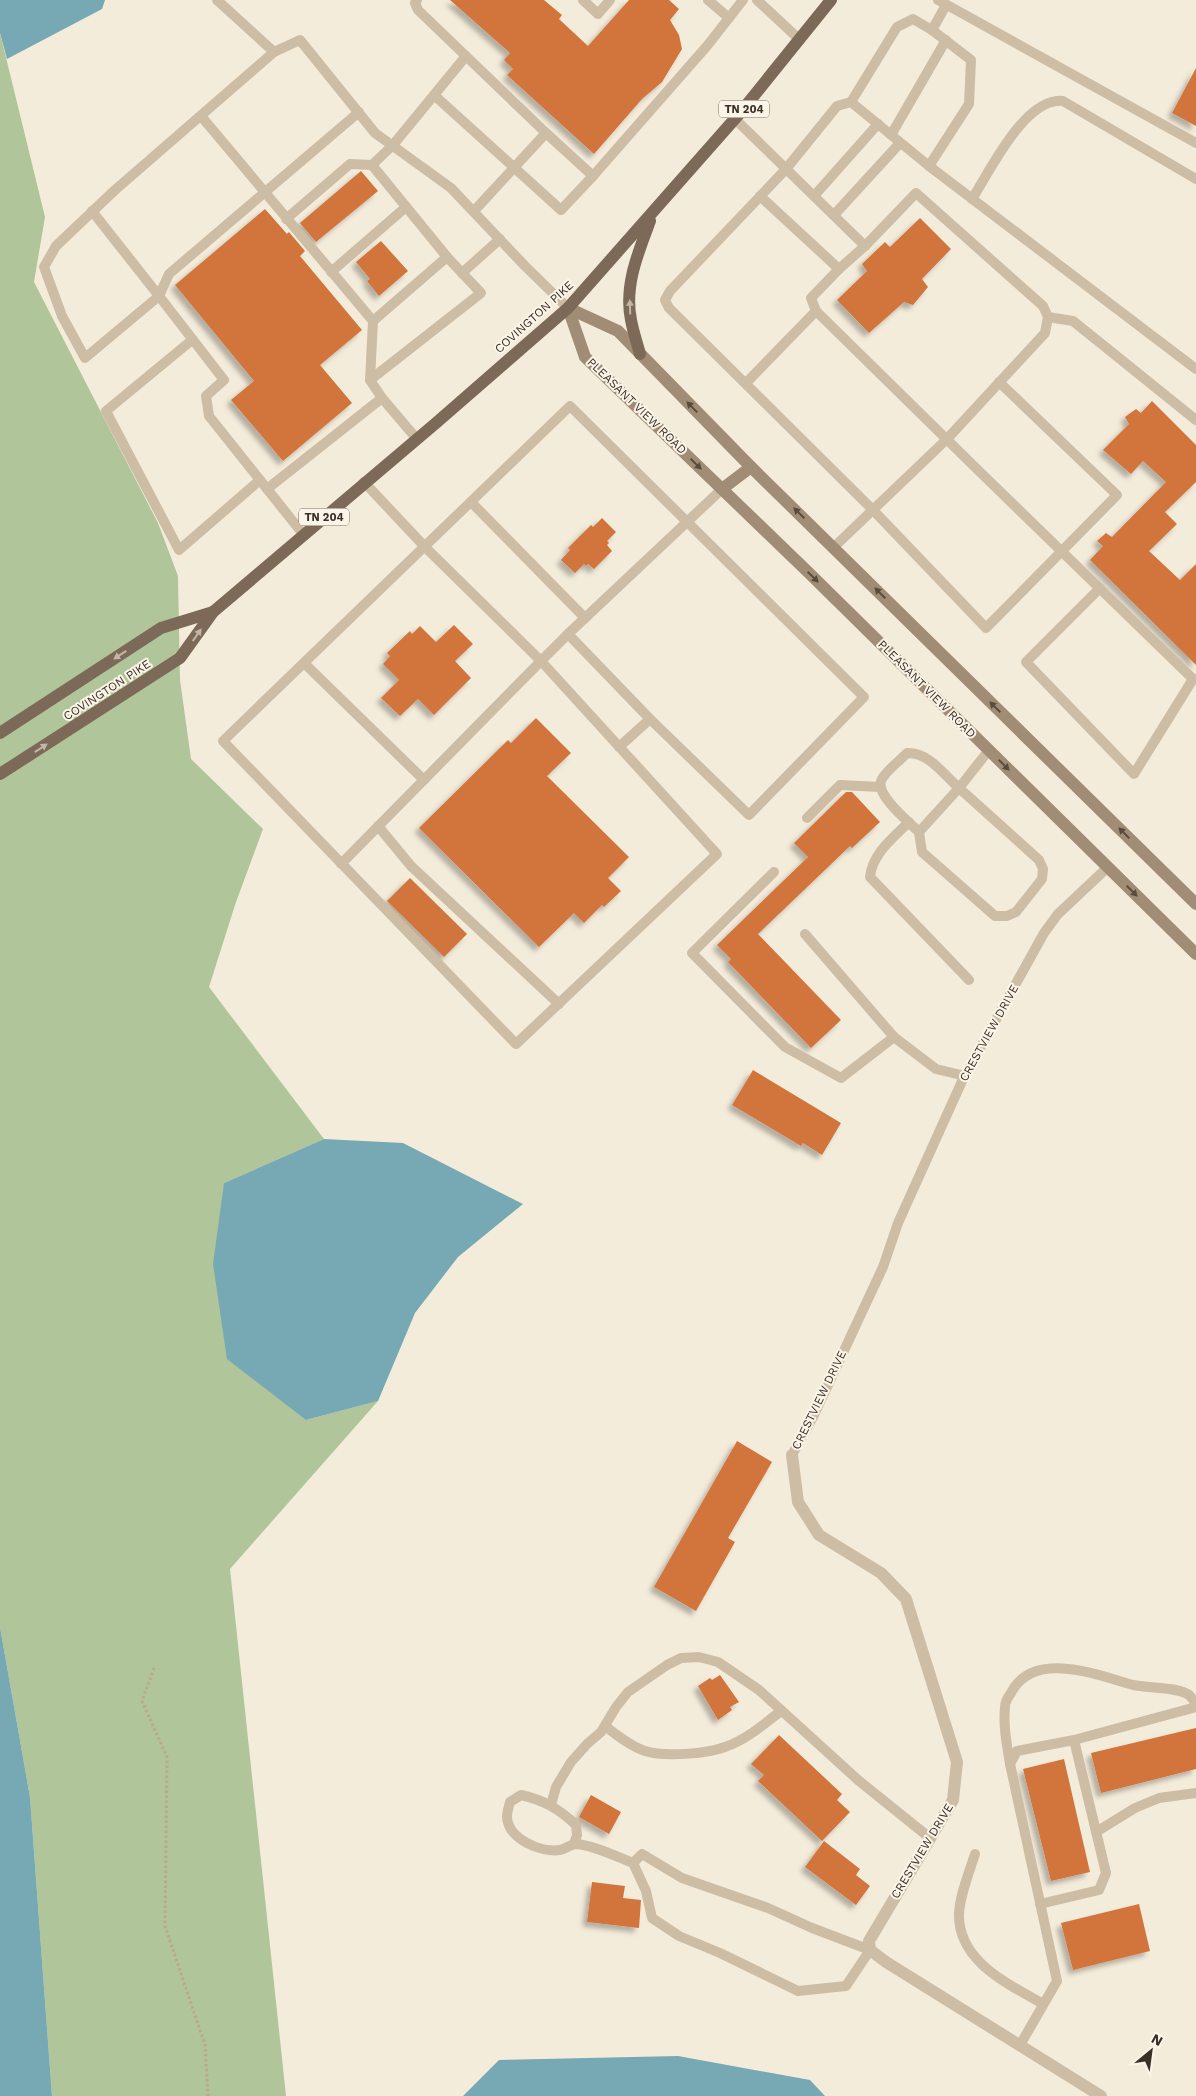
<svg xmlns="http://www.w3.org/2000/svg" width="1196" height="2096" font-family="'Work Sans',sans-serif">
<defs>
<filter id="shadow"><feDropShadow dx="-4.5" dy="4.5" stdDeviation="2.5" flood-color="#0004"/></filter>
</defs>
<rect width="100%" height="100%" fill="#f4ecdb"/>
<polygon fill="#b0c599" points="0,33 45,217 34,282 158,523 178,576 180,680 191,759 263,829 236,902 209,987 324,1139 224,1183 306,1420 378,1401 230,1569 286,2096 52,2096 30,1797 0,1627"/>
<g fill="#77a9b4">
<polygon points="0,0 105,0 102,9 7,59 0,33"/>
<polygon points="324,1139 403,1143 523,1204 458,1257 415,1313 378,1401 306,1420 227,1359 213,1264 224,1183"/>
<polygon points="0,1627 30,1797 52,2096 0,2096"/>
<polygon points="678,2056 810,2080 825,2096 463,2096 499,2060"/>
</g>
<g fill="#d1753c" filter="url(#shadow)">
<polygon points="450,0 544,0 562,15 559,19 588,46 629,0 669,0 679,9 670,20 679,35 682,49 662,82 642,99 594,154 507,75 513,69 504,60 510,53"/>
<polygon points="1196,68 1196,126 1172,113"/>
<polygon points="361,171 378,191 316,242 300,223"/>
<polygon points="265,209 287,234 289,232 305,251 300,256 362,330 320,365 352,403 283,461 231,400 254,381 175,285"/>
<polygon points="920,218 951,249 922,279 928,287 913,305 904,302 869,333 837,300 867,271 862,264 885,242 890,247"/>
<polygon points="381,241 408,271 379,296 367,281 370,279 356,262"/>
<polygon points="1152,401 1196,445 1196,482 1165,512 1177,524 1149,551 1180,580 1196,564 1196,665 1090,560 1103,546 1097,541 1106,533 1112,537 1166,482 1143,461 1131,474 1103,450 1129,424 1125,417 1136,409 1141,413"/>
<polygon points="602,518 616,532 607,541 609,543 607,545 612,551 594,569 588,564 586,566 584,564 575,573 561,560 570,550 568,548 591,525 593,527"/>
<polygon points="454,625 473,644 455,661 471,678 434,715 418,699 400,716 381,698 399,680 383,664 390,656 387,653 410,631 412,634 420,626 436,642"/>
<polygon points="536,718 571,753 547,776 629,857 608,878 621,891 604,907 602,905 584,923 574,913 539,947 419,828 508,740 511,743"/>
<polygon points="846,792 852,792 880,822 852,848 850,846 758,934 841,1020 811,1048 728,962 731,959 717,945 808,857 794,843"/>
<polygon points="410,878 467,934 444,957 387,901"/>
<polygon points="753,1070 841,1123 822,1155 803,1143 801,1146 732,1105"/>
<polygon points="737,1441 772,1462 728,1538 735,1542 696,1611 654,1587"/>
<polygon points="720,1675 739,1702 730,1707 732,1710 718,1720 698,1686 710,1678 712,1680"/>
<polygon points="1196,1728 1196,1769 1101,1793 1091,1753"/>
<polygon points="779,1735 842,1794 837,1800 850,1812 822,1841 758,1781 764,1775 751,1764"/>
<polygon points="1064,1759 1090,1872 1051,1881 1023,1769"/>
<polygon points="591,1795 621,1812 609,1834 579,1817"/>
<polygon points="824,1841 860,1869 856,1875 870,1886 856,1905 805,1867"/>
<polygon points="592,1882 625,1886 623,1898 641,1900 639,1928 587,1922"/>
<polygon points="1139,1904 1150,1951 1073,1970 1061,1923"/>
</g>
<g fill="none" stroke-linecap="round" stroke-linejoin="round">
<polyline stroke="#b9a88f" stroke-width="3" stroke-dasharray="2.5 2.5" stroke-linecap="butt" points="154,1668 142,1701 167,1757 165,1926 205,2045 208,2096"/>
<g stroke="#cebda5" stroke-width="10">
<polyline points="217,0 274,52"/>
<polyline points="417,0 415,3 418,10 546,133"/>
<polyline points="583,0 598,14 610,0"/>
<polyline points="708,0 729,18"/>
<polyline points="757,0 800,40"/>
<polyline points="938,0 1196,143"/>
<polyline points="946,5 932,30 913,19 897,27 851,102 929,166 1196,369"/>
<polyline points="434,95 561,210 593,176"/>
<polyline points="851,102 837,106 786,169 670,291 665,300 669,308 873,510 986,628 1117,495 999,382"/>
<polyline points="201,116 373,321 370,380"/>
<polyline points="735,119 865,246"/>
<polyline points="891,135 946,40"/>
<polyline points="929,166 969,104 971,60 932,30"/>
<polyline points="760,196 839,269"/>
<polyline points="814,196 878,124"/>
<path d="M972 199C990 171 1025 97 1063 101L1196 179"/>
<polyline points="92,211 159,296 169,274 359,112"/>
<polyline points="474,211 546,133 593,176 707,46 743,0"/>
<polyline points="834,215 900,143"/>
<polyline points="286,219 350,164 372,165"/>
<polyline points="331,272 406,207"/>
<polyline points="462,273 500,239"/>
<polyline points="1048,317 1073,321 1196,420"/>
<polyline points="373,321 447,257"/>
<polyline points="192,340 106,411 179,550 260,480"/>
<polyline points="746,383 816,311"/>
<polyline points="382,398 370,380 481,293 447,257 372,165 393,145 466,56"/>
<polyline points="267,489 382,398 416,438"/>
<polyline points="471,502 585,618"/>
<polyline points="303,534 209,416 206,396 224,380 159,296 85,358 62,316 44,267 56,246 115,190 274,52 300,40 375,133 451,188 525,266 568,308"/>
<polyline points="834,547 947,439 1045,333 1048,317 1043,306 916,193 865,246 839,269 811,298 816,311 981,473 1193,679 1196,679"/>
<polyline points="1100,588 1026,662 1134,774 1193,679"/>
<polyline points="568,634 722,489"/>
<polyline points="304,663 424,780"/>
<polyline points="619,747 650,719"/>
<polyline points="807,818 840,785 880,787"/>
<path d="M909 822C893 838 872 854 870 877L969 980"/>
<polyline points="378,826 411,866 559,1004"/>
<path d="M919 832 922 852 995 916H1007L1016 912 1042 879 1043 869 1039 860 959 788 919 832C909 822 876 796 881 781 885 771 900 761 907 753 929 752 944 775 959 788L989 750"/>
<path d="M341 864 541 661 568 634 650 719 749 815 864 697 570 406 223 741C320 842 418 943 516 1044L717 854 541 661 425 547 364 482"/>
<polyline points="774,872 692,953 785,1047 841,1078 894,1037"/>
<polyline points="805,934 894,1037 936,1069 965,1076"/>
<polyline points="792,1455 814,1415 883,1267 898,1223 963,1079 1044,933 1058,914 1108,867"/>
<path d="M605 1726C617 1735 630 1746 645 1751 664 1757 706 1754 725 1747 746 1740 764 1724 781 1711"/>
<path d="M1010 1764C1007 1745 1003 1726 1005 1707 1005 1702 1008 1697 1011 1693 1033 1649 1097 1675 1133 1685 1147 1688 1179 1687 1189 1695 1191 1697 1194 1701 1196 1704"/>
<polyline points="551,1805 556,1787 571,1762 587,1744 601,1732 616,1707 628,1692 667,1665 681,1658 699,1657 718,1662 759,1690 858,1780 930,1838"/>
<polyline points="1096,1832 1135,1808 1159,1798 1196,1793"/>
<path d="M574 1844 577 1835 576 1825C559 1809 544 1800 521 1795L510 1802C509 1806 507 1812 507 1817 508 1839 541 1853 560 1850 565 1849 570 1845 575 1844 590 1844 618 1857 633 1863"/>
<polygon points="642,1854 682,1878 768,1908 812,1928 870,1950 846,1986 798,1991 720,1953 679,1936 652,1918 646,1891 633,1863"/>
<path d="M975 1854C969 1873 960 1894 959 1914 958 1962 1009 1984 1043 2004"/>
<polyline points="1040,1904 1099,1890 1106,1873 1074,1740"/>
<polyline points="1020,2045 1057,1981 1010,1764 1017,1751 1074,1740 1196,1707"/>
</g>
<polyline stroke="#cebda5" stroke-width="12" points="792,1455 798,1502 819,1535 881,1573 906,1599 957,1762 953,1800 869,1941 870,1950 886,1962 1101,2096"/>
<g stroke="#a18c76" stroke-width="12">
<polyline points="568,308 585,357 809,573 1196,954"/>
<polyline points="568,308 618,331 751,467 1196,904"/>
<polyline points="722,489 751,467"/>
</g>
<g stroke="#7c6957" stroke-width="12">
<path d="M640 354C637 343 633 331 631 320 624 286 638 253 650 221"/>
<polyline points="0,733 161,628 213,612"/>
<polyline points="0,774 180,658 213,612 436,423 568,308 740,113 831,0"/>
</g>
</g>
<defs><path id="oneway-solid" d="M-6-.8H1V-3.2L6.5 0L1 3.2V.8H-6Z" transform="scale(1.25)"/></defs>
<g fill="#c2b6a7">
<use href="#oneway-solid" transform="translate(630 307) rotate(-92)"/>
<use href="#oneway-solid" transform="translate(197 635) rotate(-55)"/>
<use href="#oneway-solid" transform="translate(120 655) rotate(147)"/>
<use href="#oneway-solid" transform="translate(41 748) rotate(-33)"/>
</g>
<g fill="#584b3f">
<use href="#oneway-solid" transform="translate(692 407) rotate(-134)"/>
<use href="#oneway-solid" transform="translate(696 464) rotate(44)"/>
<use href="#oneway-solid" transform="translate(799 513) rotate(-136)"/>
<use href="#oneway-solid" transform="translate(813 577) rotate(44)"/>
<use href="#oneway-solid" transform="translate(880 593) rotate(-135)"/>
<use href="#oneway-solid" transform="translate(995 707) rotate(-135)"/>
<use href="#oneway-solid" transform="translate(1004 765) rotate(45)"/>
<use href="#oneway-solid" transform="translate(1124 833) rotate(-135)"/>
<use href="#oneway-solid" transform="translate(1132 891) rotate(45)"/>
</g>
<g text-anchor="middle" stroke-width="4" stroke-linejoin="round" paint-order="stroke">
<g fill="#fbf5e8" stroke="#736a61" stroke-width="1">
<rect x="719" y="100.5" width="50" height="17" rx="4"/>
<rect x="299" y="508.5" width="50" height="17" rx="4"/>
</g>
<g font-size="11" font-weight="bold" fill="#392f27">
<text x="744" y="113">TN 204</text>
<text x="324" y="521">TN 204</text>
</g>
<g font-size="12" fill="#392f27" stroke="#fbf5e8">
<text transform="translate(534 317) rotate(-42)" y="4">COVINGTON PIKE</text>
<text transform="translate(637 406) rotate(44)" y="4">PLEASANT VIEW ROAD</text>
<text transform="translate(927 689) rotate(45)" y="4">PLEASANT VIEW ROAD</text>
<text transform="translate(107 690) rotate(-33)" y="4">COVINGTON PIKE</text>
<text transform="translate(989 1033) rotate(-61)" y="4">CRESTVIEW DRIVE</text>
<text transform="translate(819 1400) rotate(-64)" y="4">CRESTVIEW DRIVE</text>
<text transform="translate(922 1851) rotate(-59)" y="4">CRESTVIEW DRIVE</text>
</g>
</g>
<g transform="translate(1151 2051) rotate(29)" stroke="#fbf5e8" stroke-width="4" paint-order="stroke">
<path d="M0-4L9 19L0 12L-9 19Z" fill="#392f27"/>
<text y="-8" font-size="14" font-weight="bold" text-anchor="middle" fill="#392f27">N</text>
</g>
</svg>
